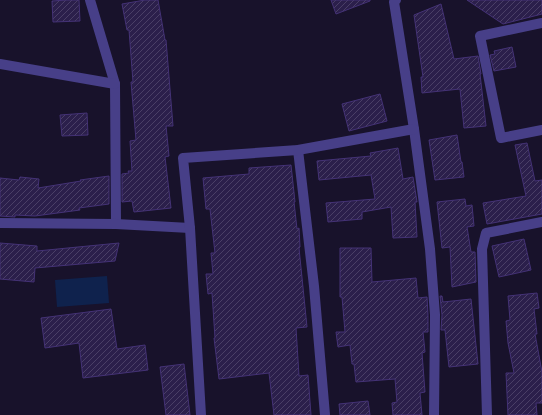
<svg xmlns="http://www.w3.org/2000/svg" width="542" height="415" font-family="'Noto Sans',sans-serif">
<defs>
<pattern id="building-hatch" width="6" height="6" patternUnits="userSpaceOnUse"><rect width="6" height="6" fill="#2b1f4b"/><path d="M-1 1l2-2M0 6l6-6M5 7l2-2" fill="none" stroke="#4a3f66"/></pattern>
</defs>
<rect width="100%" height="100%" fill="#18122b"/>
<polygon fill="#0f224d" points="107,276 109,303 57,307 55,280"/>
<g fill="url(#building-hatch)" stroke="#443276">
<polygon points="67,0 79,0 80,21 53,22 52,1"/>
<polygon points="145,0 158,0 165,40 166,40 173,126 166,126 169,156 165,157 171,208 134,212 132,201 122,202 122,174 129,173 128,171 132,171 130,141 136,140 131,82 133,82 129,30 127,30 122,4"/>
<polygon points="331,0 370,0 370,1 336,14"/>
<polygon points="467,0 542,0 542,14 503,24"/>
<polygon points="441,4 454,59 478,56 481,74 480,74 486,126 464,128 460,89 422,93 421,77 423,77 414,15"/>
<polygon points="512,47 516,67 494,71 490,55 495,54 494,51"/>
<polygon points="380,94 387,121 349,131 342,104"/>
<polygon points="87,113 88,135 62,136 60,115"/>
<polygon points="457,135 461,162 462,162 464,177 435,180 429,140"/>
<polygon points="527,143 535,181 542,180 542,214 487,224 483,203 526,196 515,145"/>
<polygon points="398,148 403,179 413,177 417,202 415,202 417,237 393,238 391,207 362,212 362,219 328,222 326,203 375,199 371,175 319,180 317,161 371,156 370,153"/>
<polygon points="291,165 295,202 294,202 297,229 299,228 300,247 299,248 307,327 296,328 299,376 308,375 311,415 274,415 269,373 219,379 214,338 215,338 212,293 208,294 206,274 213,274 211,253 215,253 210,209 206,209 203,178 249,174 249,168"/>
<polygon points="109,176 109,204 79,208 80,210 35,216 15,215 15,217 0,216 0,178 19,180 20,177 39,179 38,188 81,181 80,180"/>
<polygon points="465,199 466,206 472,205 474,226 467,227 471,252 475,252 476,282 452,287 450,247 442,248 437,202"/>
<polygon points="524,239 531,270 499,277 492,246"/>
<polygon points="0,243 37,246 37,251 119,243 115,261 35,268 34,282 0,279"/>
<polygon points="340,248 371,248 372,282 416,278 418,298 427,297 428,315 428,332 423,332 425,352 422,353 425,392 420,393 422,415 393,415 392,403 397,402 395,379 356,382 354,364 352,364 350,345 338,347 336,332 345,332 342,297 340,297"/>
<polygon points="537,293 539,308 534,309 537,334 535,334 542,372 542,403 536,403 537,415 508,415 506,373 514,373 508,343 506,321 510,320 508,296"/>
<polygon points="440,296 442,296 443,302 471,299 478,364 449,367 445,330 441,330 442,315"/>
<polygon points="111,309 117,349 145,345 148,370 83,378 79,343 45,348 41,318"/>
<polygon points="184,364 190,415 166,415 160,367"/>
<polygon points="368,401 370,415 340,415 339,404"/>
</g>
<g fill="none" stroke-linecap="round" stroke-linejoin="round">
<g stroke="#473f88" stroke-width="10">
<polyline points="90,0 115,84 116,224"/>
<polyline points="396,0 394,2 414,129 430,249 435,315 434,415"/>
<polyline points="542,23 480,36 501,138 542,130"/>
<polyline points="0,64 115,84"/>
<polyline points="298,150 314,286 325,415"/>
<polyline points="0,223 116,224 190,228"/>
<polyline points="201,415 190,228 183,158 298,150 414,129"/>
<polyline points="487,415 482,249 486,233 542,222"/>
</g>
</g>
</svg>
